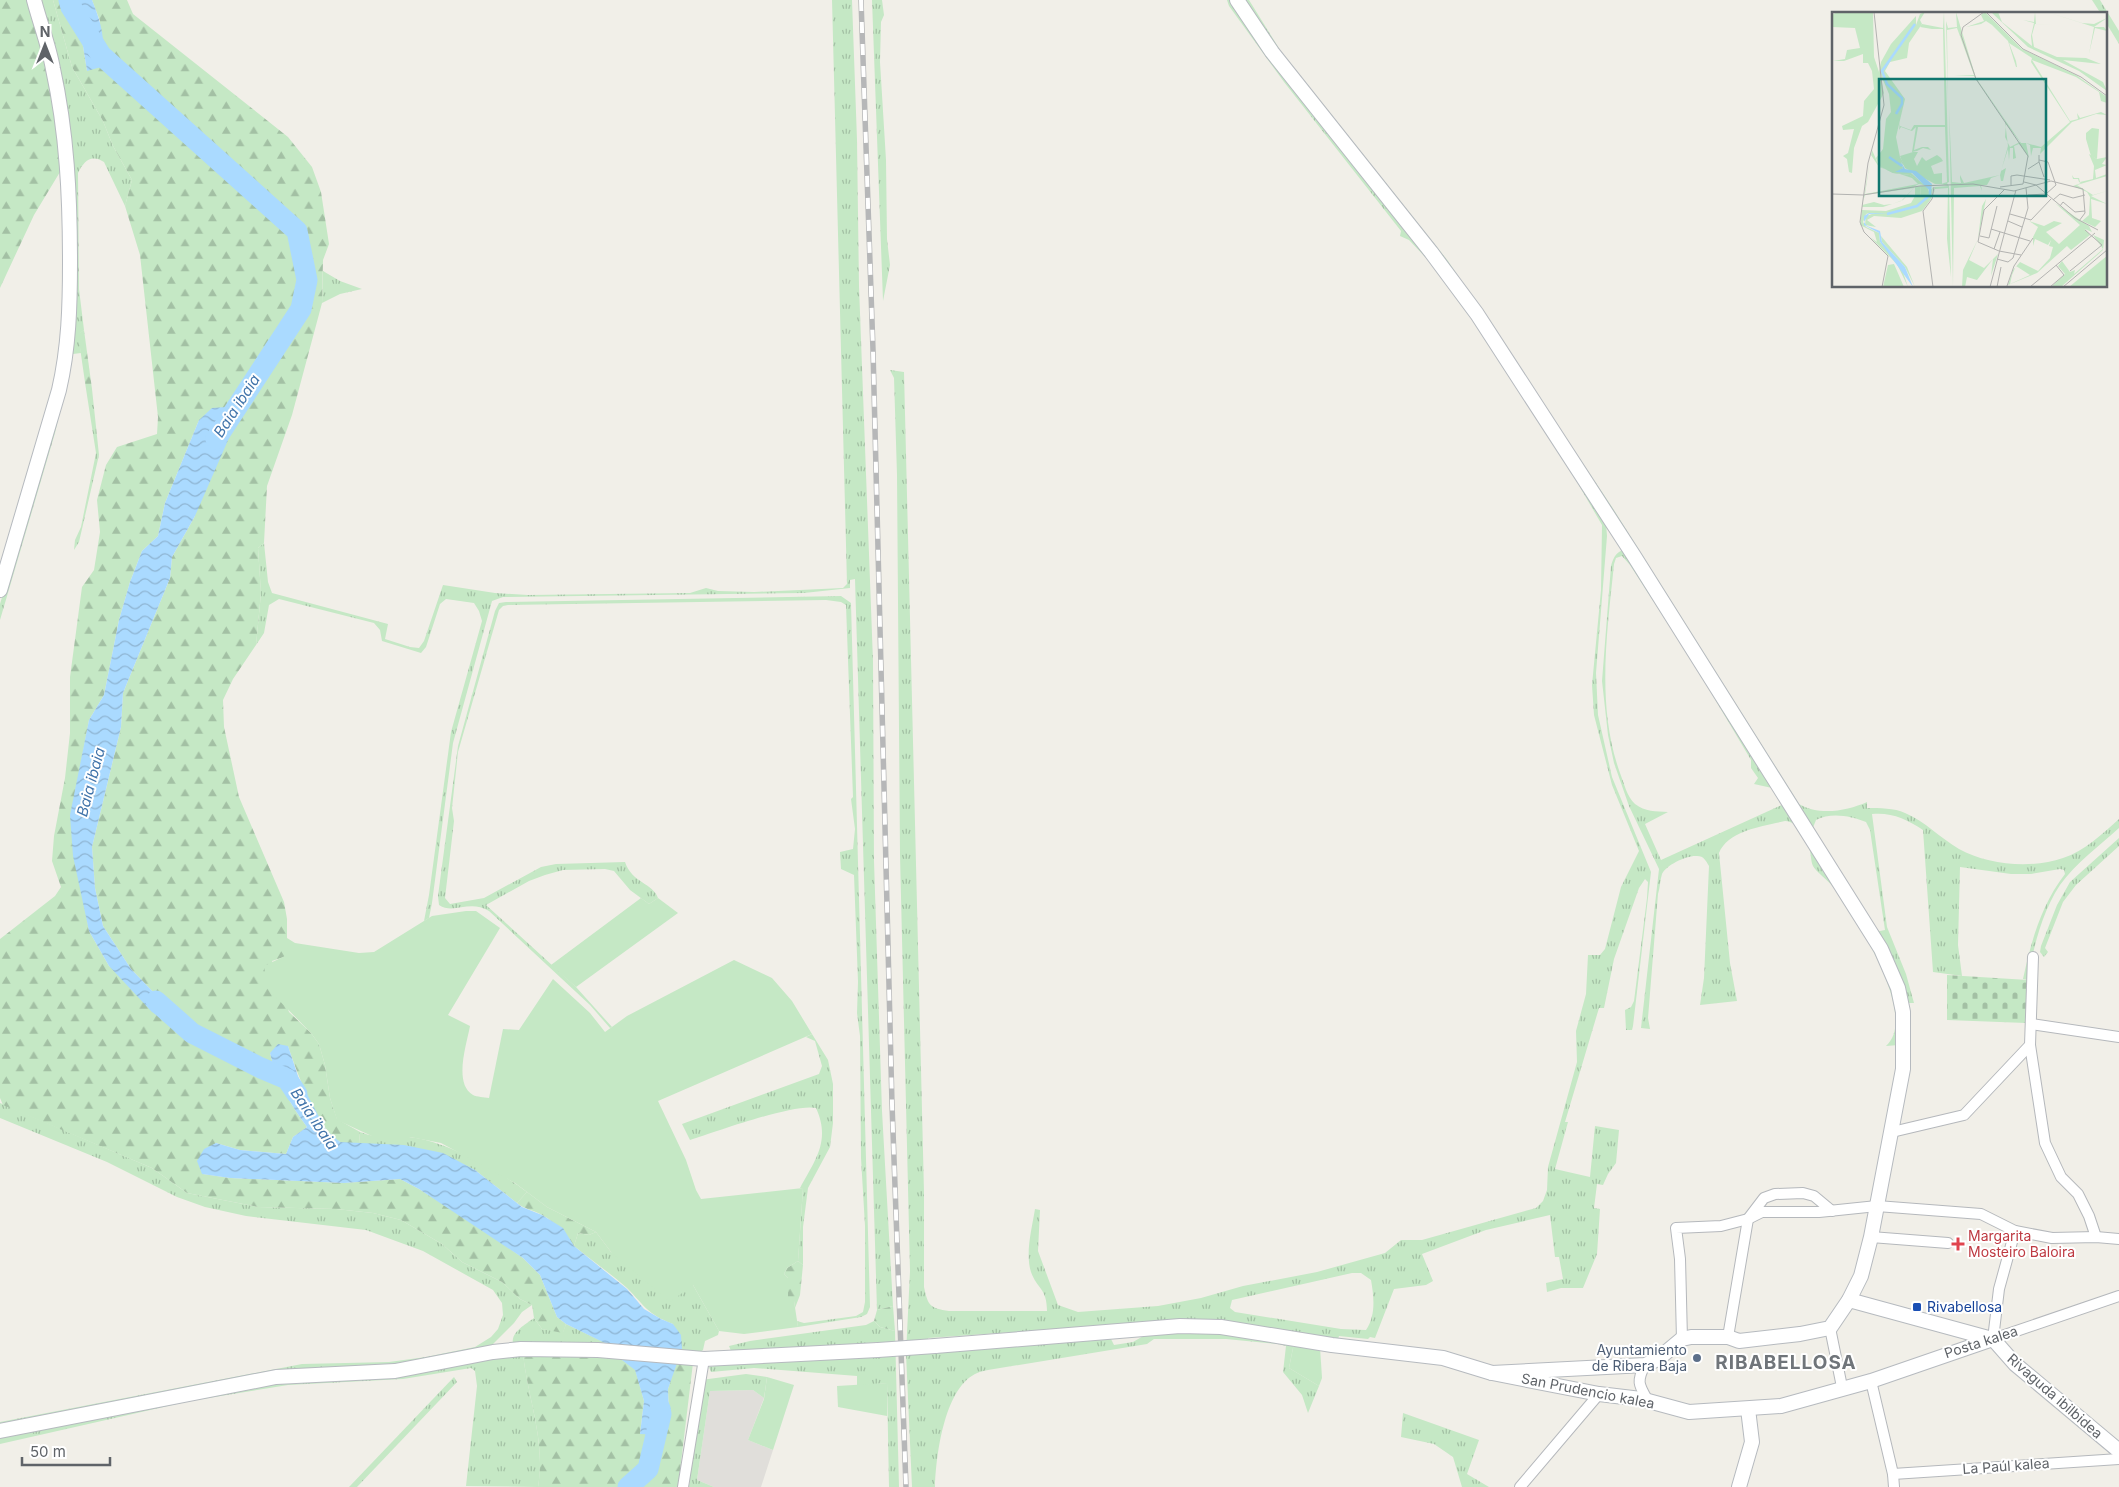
<svg xmlns="http://www.w3.org/2000/svg" width="2119" height="1487" font-family="Inter,sans-serif">
<defs>
<pattern id="grass-tufts" width="24" height="20" patternUnits="userSpaceOnUse" patternTransform="scale(1.25)"><rect width="24" height="20" fill="#c5e8c5"/><path d="M3 7l-1-3M5 7V3M7 7l1-3M15 17l-1-3M17 17v-4M19 17l1-3" fill="none" stroke="#a3c0a4"/></pattern>
<pattern id="forest-firs" width="22" height="20" patternUnits="userSpaceOnUse" patternTransform="scale(1.25)"><rect width="22" height="20" fill="#c5e8c5"/><path d="M5 1l3.5 6h-7zM16 11l3.5 6h-7z" fill="#a3c0a4"/></pattern>
<pattern id="cemetery-stones" width="16" height="16" patternUnits="userSpaceOnUse" patternTransform="scale(1.25)"><rect width="16" height="16" fill="#c5e8c5"/><path d="M2 7V4a2 2 0 0 1 4 0v3zM10 15v-3a2 2 0 0 1 4 0v3z" fill="#a3c0a4"/></pattern>
<pattern id="water-waves" width="16" height="10" patternUnits="userSpaceOnUse" patternTransform="scale(1.25)"><rect width="16" height="10" fill="#aadaff"/><path d="M0 5q4-4 8 0t8 0" fill="none" stroke="#8eb4d2"/></pattern>
</defs>
<rect width="100%" height="100%" fill="#f1efe8"/>
<polygon fill="#e0deda" points="753,1390 764,1398 748,1440 773,1450 761,1487 714,1487 697,1480 710,1391"/>
<g fill="url(#grass-tufts)" fill-rule="evenodd">
<path d="M37 0H53L72 67 103 121 113 146 132 180 125 206 104 162C91 154 84 161 78 173L79 289 84 330 79 334 81 353 73 354 55 433 0 620V604L59 405 73 199Z"/>
<polygon points="832,0 852,0 857,140 859,286 873,661 874,861 882,1111 893,1306 877,1310 855,579 850,580 850,588 804,593 503,597 492,601 453,743 432,903 429,918 424,921 429,895 451,732 482,621 479,611 474,603 446,599 440,604 426,647 421,653 382,641 380,630 374,623 279,599 269,605 264,633 256,645 261,593 258,548 264,543 268,582 272,593 388,624 385,639 410,647 419,648 424,641 443,585 495,593 528,595 690,593 706,588 718,591 754,592 843,588 847,584"/>
<polygon points="872,0 882,0 884,15 881,22 880,62 886,160 887,239 890,265 883,301"/>
<path d="M1227 0H1232L1455 290 1606 523 1607 536 1596 673 1598 715 1612 777 1651 872 1633 1026 1632 1030H1626L1625 1010 1631 1007 1634 1001 1647 898 1648 882 1645 879 1639 888 1614 959 1604 1008H1599L1565 1122H1568L1555 1169 1590 1177 1595 1126 1619 1130 1616 1163 1608 1174 1603 1185 1597 1184 1594 1208 1600 1209 1597 1254 1583 1288H1561L1547 1292 1546 1283 1563 1279 1559 1257H1555L1550 1215 1486 1230 1422 1254 1433 1281 1426 1285 1394 1289 1375 1338 1370 1337 1368 1339 1339 1336 1338 1339 1206 1319 928 1338V1353L1110 1337 1114 1345 1133 1342 1145 1335 1209 1331 1294 1343 1289 1368 1319 1386 1308 1413 1302 1395 1283 1372 1286 1346 1278 1344 1226 1339H1154L1147 1344 994 1369C988 1370 981 1371 975 1374 944 1390 936 1456 935 1487H912L906 1354 910 1271 900 855 897 475 894 378 890 370 904 372 924 1192V1287C928 1306 930 1308 949 1311H1047C1047 1288 1037 1289 1031 1272 1025 1253 1032 1228 1035 1209L1040 1210 1038 1251 1058 1305 1078 1312 1158 1306 1201 1298 1243 1286 1317 1272 1385 1253 1401 1240H1422L1536 1208 1543 1201 1547 1190 1548 1167 1577 1062 1576 1031 1586 994 1588 955H1600L1605 949 1621 887 1639 851 1612 785 1594 715 1592 685 1601 590 1602 525 1577 482 1481 332 1428 260 1409 240 1400 236 1401 231 1284 82 1229 6ZM1352 1273H1361L1371 1280C1374 1297 1376 1315 1366 1330L1341 1329 1235 1312 1230 1308 1232 1300Z"/>
<path d="M1242 0H1249L1280 50 1448 261 1612 507 1799 804C1819 816 1847 811 1867 802V808C1880 808 1894 808 1905 813 1925 821 1940 838 1959 849 1988 865 2031 869 2063 858 2085 851 2102 834 2119 819V828C2099 846 2076 863 2060 885 2042 912 2033 948 2028 980L2023 979C2031 942 2041 905 2065 874L2064 870 2060 869 2031 874H2011L1960 867 1958 945 1962 976 1933 972 1923 830C1907 819 1891 812 1872 814L1887 927 1906 974 1914 1003H1905L1875 932 1885 930 1870 830 1866 822C1851 816 1831 812 1816 820L1812 830 1557 430 1270 43Z"/>
<polygon points="2092,0 2100,0 2119,31 2119,44 2105,21 2105,14 2101,14"/>
<polygon points="323,271 340,281 362,289 340,294 322,303"/>
<polygon points="86,389 92,389 99,455 79,542 74,550 75,540 81,527 96,453"/>
<path d="M1623 550 1656 598 1773 781 1772 788 1754 784 1758 778 1751 768V760L1694 664 1630 565 1622 556 1616 558 1614 564C1607 634 1596 706 1620 773 1624 783 1627 797 1635 804 1645 812 1656 811 1668 812L1645 824 1661 860 1784 804 1787 805C1806 834 1824 864 1842 893 1871 939 1905 988 1899 1045L1886 1046C1920 1016 1855 916 1834 888 1829 881 1815 871 1813 866 1811 862 1811 855 1810 851 1807 838 1799 822 1785 821 1764 826 1728 830 1719 853L1730 963 1737 1001 1700 1005 1704 978 1709 866C1706 861 1704 856 1697 856 1687 855 1666 865 1662 874 1660 880 1660 888 1658 894L1648 1018 1650 1029 1641 1028 1659 869 1629 806 1614 763 1608 735 1602 681 1611 566C1613 559 1615 553 1623 550Z"/>
<path d="M841 596 851 603 870 1307 867 1314 861 1317 798 1327 797 1321 804 1323 856 1316 863 1312 865 1302V1226L861 1158 860 1036 857 1013 858 982 854 875 841 869 840 852 853 849 855 829 851 799 853 797 846 605 841 602 826 600 508 605 503 606 499 610 458 752 452 808 454 821 445 898 450 904 484 898 541 867 556 864 625 862C632 883 653 883 658 898L649 904 630 890 614 871 605 869 563 870 545 875 529 881 486 905 576 987 612 1027 610 1028 590 1005 489 911C469 899 454 915 439 905L438 896 458 746 495 611 499 603 506 602Z"/>
<polygon points="2119,838 2119,846 2076,885 2063,902 2045,948 2048,952 2044,957 2040,952 2041,946 2057,905 2070,882"/>
<path d="M812 1034 828 1060 833 1084V1123L830 1147 808 1188 803 1227V1265L798 1261 803 1188H800C815 1160 831 1141 816 1108 794 1103 716 1132 690 1140L682 1124 819 1074 822 1066 815 1041 806 1037Z"/>
<polygon points="0,1103 152,1168 187,1193 258,1207 336,1209 373,1213 401,1220 442,1244 462,1262 502,1282 520,1299 532,1305 522,1312 514,1323 492,1345 469,1352 385,1367 0,1425 0,1422 302,1364 389,1362 426,1357 475,1347 491,1337 498,1329 503,1315 502,1303 493,1290 423,1251 366,1230 246,1216 205,1207 177,1197 107,1162 0,1118"/>
<path d="M360 1132C381 1140 389 1135 409 1137 444 1140 500 1171 527 1192L517 1203 475 1170 370 1145 359 1144Z"/>
<path d="M596 1232 611 1252 693 1285 719 1331 718 1335 705 1341 703 1350 697 1355 680 1353 673 1324C647 1314 645 1306 627 1288 610 1273 591 1260 574 1246L578 1233 589 1235Z"/>
<path d="M534 1318 542 1329 563 1332 566 1324 614 1347 513 1343C511 1332 526 1324 534 1318Z"/>
<polygon points="874,1321 880,1327 895,1331 899,1487 889,1487 887,1383 857,1386 857,1376 754,1368 711,1372 709,1367 728,1364 884,1357 883,1342 731,1351 729,1346 750,1341 866,1325"/>
<path d="M523 1354C528 1399 546 1442 538 1487L466 1486 477 1386 475 1371 471 1368 403 1379 288 1385 190 1401 0 1444V1435L223 1390Z"/>
<polygon points="746,1374 767,1377 764,1398 753,1390 710,1391 697,1480 714,1487 689,1487 701,1380"/>
<polygon points="454,1377 457,1382 357,1487 349,1487"/>
<polygon points="1403,1413 1479,1440 1467,1474 1489,1487 1462,1487 1453,1457 1434,1444 1401,1437"/>
</g>
<g fill="url(#forest-firs)" fill-rule="evenodd">
<polygon points="0,0 27,0 49,71 63,167 34,215 0,288"/>
<path d="M53 0H71L83 46 87 71 100 21 92 0H127L133 14 288 137 312 167 321 192 329 244 323 260 322 303 292 415 267 486 264 543 258 548 261 593 256 645 233 679 223 700 224 727 239 797 284 902 287 919V956L272 961 289 1012 311 1033 319 1044 325 1065 330 1098 337 1119 360 1132 359 1144C353 1144 344 1144 340 1142 317 1129 296 1070 288 1046L270 1053C276 1080 290 1104 307 1127L293 1137 286 1154 240 1150 216 1143 203 1174 230 1178 344 1183 400 1179 419 1189 476 1225 523 1258 540 1275 557 1317 566 1324 563 1333 542 1329 534 1318 532 1305 520 1299 502 1282 462 1262 442 1244 401 1220 373 1213 336 1209 258 1207 187 1193 152 1168 3 1105 0 1098V939L55 896 61 887 52 861 54 836 65 778 70 733V677L82 587 94 570 100 532 97 500 106 465 117 447 157 434 158 417 140 255 125 206 132 180 113 146 103 121 72 67ZM199 420 195 516 172 557 170 578 123 693 121 727 92 847 95 888 103 926 131 969 157 996 172 1007 109 966 89 931 83 896 80 768 89 720 104 695 119 620 130 582 142 551 158 536 165 503Z"/>
<polygon points="84,330 92,389 86,389 78,334"/>
<path d="M527 1192 547 1207 596 1232 589 1235 578 1233 574 1246C565 1233 557 1223 542 1215 533 1210 524 1209 517 1203Z"/>
<polygon points="798,1261 803,1265 800,1295 795,1308 794,1301 788,1301 788,1278 784,1274 787,1268"/>
<polygon points="893,1306 895,1331 880,1327 874,1321 877,1310"/>
<path d="M523 1354 618 1357 635 1369 644 1401 640 1434 669 1417 668 1389 676 1362 693 1363 678 1487H538C546 1442 528 1399 523 1354Z"/>
</g>
<polygon fill="url(#cemetery-stones)" points="1947,975 2028,980 2026,1023 1947,1020"/>
<g fill="#c5e8c5">
<polygon points="641,898 649,904 658,898 678,913 576,987 551,965"/>
<path d="M466 911H476L500 928 448 1015 470 1026C467 1043 453 1084 473 1095 477 1097 484 1097 489 1098L503 1029 519 1030 553 979 590 1013 605 1032 627 1016 734 960 772 978 792 1001 812 1034 658 1101 686 1160 696 1190 701 1199 803 1188 798 1261 787 1268 784 1274 788 1278V1301H794L798 1327 744 1334 719 1331 693 1285 670 1302 611 1252 596 1232 547 1207 515 1183 441 1143 410 1137H374L337 1120 330 1098 325 1065 319 1044 311 1033 268 989 264 966 287 955V938L295 943 359 953 374 952 432 916Z"/>
<polygon points="1294,1343 1320,1347 1322,1378 1319,1386 1289,1368"/>
<polygon points="767,1377 794,1385 773,1450 748,1440 764,1399"/>
<polygon points="887,1383 887,1416 838,1407 837,1386"/>
</g>
<g fill="url(#water-waves)">
<path d="M71 0H92C102 25 106 40 101 67L87 71 83 46Z"/>
<polygon points="227,407 234,420 229,438 195,516 172,557 170,578 123,693 121,727 92,847 95,888 103,926 131,969 157,996 172,1007 178,1018 172,1024 152,1012 109,966 89,931 73,856 70,815 89,720 104,695 119,620 130,582 142,551 158,536 165,503 199,420 212,408"/>
<path d="M278 1044 288 1046 299 1079 326 1130 340 1142 404 1145 443 1153 475 1170 522 1207 542 1215 563 1228 574 1246 627 1289 644 1309 661 1319 673 1324 681 1335 682 1349 668 1389 669 1417 665 1435 640 1434 644 1401 635 1370 618 1357 613 1347 566 1324 557 1317 540 1275 523 1258 419 1189 400 1179 344 1183 230 1178 202 1174 197 1161 204 1149 216 1143 240 1150 286 1154 293 1137 307 1127C290 1104 276 1080 270 1053Z"/>
</g>
<g fill="none" stroke-linecap="round" stroke-linejoin="round">
<g stroke="#aadaff" stroke-width="21">
<polyline points="69,0 71,7 101,55 297,231 307,280 301,309 216,439"/>
<polyline points="156,1001 192,1033 261,1068 287,1079 297,1094"/>
<polyline points="628,1487 648,1469 661,1414 660,1408"/>
</g>
<g stroke="#b5b8bc" stroke-width="12">
<g id="street">
<polyline points="2031,1024 2119,1037"/>
<polyline points="2030,1045 2045,1143 2061,1177 2078,1194 2089,1216 2096,1237"/>
<polyline points="1892,1132 1964,1115 2030,1045 2033,957"/>
<polyline points="2015,1231 1999,1289 1993,1339 2119,1296"/>
<polyline points="1871,1237 1948,1243"/>
<polyline points="1830,1328 1842,1387"/>
<polyline points="1728,1337 1748,1219 1764,1198 1775,1194 1803,1193 1814,1196 1832,1211"/>
<polyline points="1682,1339 1680,1259 1676,1228 1721,1226 1748,1219 1762,1212 1819,1212 1877,1206 1981,1214 2015,1231 2052,1238 2096,1237 2119,1239"/>
<path d="M1645 1365C1636 1382 1639 1385 1648 1401"/>
<polyline points="1871,1381 1893,1474 1894,1487"/>
<polyline points="1893,1474 2119,1459"/>
<polyline points="683,1487 704,1359"/>
<polyline points="1520,1487 1599,1394"/>
</g>
</g>
<g stroke="#b6babf" stroke-width="16">
<g id="secondary">
<polyline points="1237,0 1272,52 1431,252 1477,314 1634,556 1881,949 1898,988 1903,1012 1903,1069 1871,1237 1861,1276 1849,1300 1830,1328 1800,1334 1739,1341 1728,1337 1691,1337 1682,1339 1658,1359 1645,1365 1492,1373"/>
<path d="M0 590 59 390C69 347 70 305 70 262 70 197 67 133 53 69 49 46 40 23 34 0"/>
<polyline points="1849,1300 1992,1339"/>
<polyline points="1993,1339 2015,1364 2119,1451"/>
<polyline points="935,1346 1180,1326 1221,1327 1332,1345 1443,1358 1492,1373 1599,1394 1641,1399 1689,1412 1781,1406 1871,1381 1993,1339"/>
<polyline points="0,1431 276,1377 395,1371 493,1352 521,1349 598,1350 704,1359 878,1350"/>
<polyline points="1739,1487 1752,1442 1748,1409"/>
</g>
</g>
<use href="#street" stroke="#fff" stroke-width="10"/>
<use href="#secondary" stroke="#fff" stroke-width="14"/>
<g stroke="#b6b7b8" stroke-width="5.5">
<polyline id="rail" points="861,0 873,350 892,1104 906,1487"/>
</g>
<use href="#rail" stroke="#fff" stroke-width="4" stroke-dasharray="11" stroke-linecap="butt"/>
<g stroke="#b6babf" stroke-width="16" stroke-linecap="butt">
<polyline id="secondary-bridge" points="878,1350 935,1346"/>
</g>
<use href="#secondary-bridge" stroke="#fff" stroke-width="14"/>
</g>
<path fill="#e0444e" stroke="#fff" stroke-width="2" d="M1955.5 1236.5h5v5h5v5h-5v5h-5v-5h-5v-5h5z"/>
<rect fill="#1a4fb4" stroke="#fff" stroke-width="2" x="1912" y="1302" width="10" height="10" rx="2.5"/>
<circle fill="#5c6f8a" stroke="#fff" stroke-width="2" cx="1697" cy="1358" r="5"/>
<g text-anchor="middle" stroke-width="4" stroke-linejoin="round" paint-order="stroke">
<g font-size="14" fill="#be3a42" stroke="#fff" text-anchor="start">
<text x="1968" y="1241">Margarita<tspan x="1968" dy="16">Mosteiro Baloira</tspan></text>
</g>
<g font-size="14" fill="#164399" stroke="#fff" text-anchor="start">
<text x="1927" y="1312">Rivabellosa</text>
</g>
<g font-size="14" fill="#5f6368" stroke="#fff">
<text transform="translate(1981 1342) rotate(-18)" y="5">Posta kalea</text>
<text transform="translate(1588 1391) rotate(11)" y="5">San Prudencio kalea</text>
<text transform="translate(2055 1396) rotate(41)" y="5">Rivaguda ibilbidea</text>
<text transform="translate(2006 1466) rotate(-4)" y="5">La Paúl kalea</text>
</g>
<g font-size="14" fill="#4e5e75" stroke="#fff" text-anchor="end">
<text x="1687" y="1355">Ayuntamiento<tspan x="1687" dy="16">de Ribera Baja</tspan></text>
</g>
<g font-size="15" font-style="italic" fill="#4174aa" stroke="#fff">
<text transform="translate(237 406) rotate(-57)" y="5">Baia ibaia</text>
<text transform="translate(91 782) rotate(-75)" y="5">Baia ibaia</text>
<text transform="translate(314 1119) rotate(56)" y="5">Baia ibaia</text>
</g>
<g font-size="19" font-weight="bold" letter-spacing="1" fill="#70757a" stroke="#fff">
<text x="1786" y="1369">RIBABELLOSA</text>
</g>
</g>
<g transform="translate(1832 12)">
<rect width="275" height="275" fill="#f1efe8"/>
<path d="M112 0 117 170 115 171 117 174 119 265 115 227 116 176 103 177 101 184 103 175 116 174 109 172 115 170 113 115H86L82 138 90 135H96L99 138 91 136 85 139 95 148 85 139 80 140 84 115 80 119 69 115 67 118 68 110V114L79 118 82 113H113L111 17H100L88 15 90 12 111 16ZM124 0 144 66 189 131H194L209 135 238 110 199 50 200 46 177 31 184 49 185 55H184L176 29 160 13 154 9 149 12 134 15 152 9 149 3 153 0 190 37 244 63 275 85V91L269 89 267 80 244 65 200 48 238 109 246 107 245 101 248 106 269 100 275 103 264 102 240 110 208 142 209 136H201L199 144 198 133 194 131 197 146 187 132 182 134 184 146 181 147V136H178L177 148 176 137 169 159 174 156 171 169H169L168 163 159 166 155 173H134H149L150 179 148 174 122 176 121 275 117 96 120 170 129 171 128 166V163L132 171 168 163 176 134 173 109 142 64H122L142 63 125 16 115 18 116 91 114 9 116 16 125 15ZM174 112 188 130 178 135 173 125ZM159 0H166L170 10 200 34 199 24 202 11 191 8 202 10 203 0 204 12 224 13 203 12 200 23 202 35 225 45 254 46 269 52 231 48 271 70 275 79 247 59 196 35ZM215 0 250 11 262 12 275 6 262 15H272L275 19 263 16 257 42 262 15ZM40 138 47 154 61 161 78 163 95 174 87 172 81 175 88 174 89 185 83 184V175L69 189 51 195H30L28 207ZM39 143 47 155 80 166 86 172 33 182ZM82 176 71 188 60 192 52 193 42 190 30 193 33 183ZM257 142 265 147 275 145 270 152 275 153 263 158 264 166 275 162V164L245 173 261 183 275 179 259 184 275 192 259 187 260 206 269 209 275 203 263 215 250 209 257 203 258 185 255 180 241 174 249 171 247 170 246 167H241L240 163 242 166H247L248 170 261 167 262 154ZM154 187 146 227 137 248 152 256 166 242 159 264 161 247 145 268 135 265 133 275H130L131 258 146 227 150 194ZM223 191 257 214 260 220 253 217 258 223 239 238 235 234 205 261 176 273 181 258 188 250 206 259 218 246 221 235 217 234 219 228 216 233 203 227 201 234 189 249 201 234V225L206 215 197 209 212 214 222 209 230 211 214 220 227 232 248 213ZM184 254 198 263 178 272 180 263ZM261 223 272 228 271 238 229 275H219L233 262 226 254 230 249 238 260 243 258 242 262 271 237ZM275 244V275H237L270 248ZM62 252 72 275H51L56 253Z" fill="#c5e8c5" fill-rule="evenodd"/>
<path d="M5 0 41 1 42 45 47 60 49 50 59 32 84 4V13L88 2 93 0 88 8 90 12 77 31 75 46 58 50 53 59 73 87 64 125 68 145 75 157 69 150 71 156 65 160H78L91 172 78 163 61 161 47 154 44 146 51 137 54 107 59 100 57 82 48 61 52 81 36 110 30 114 22 136 20 161 17 160 15 147 11 144 16 141 22 117 11 118 10 114 31 104 32 89 42 77 40 59 36 51H31V42L12 49H1L13 47 15 38 28 36 23 16 0 15V3ZM260 116 267 117 265 147 259 144 254 127V121ZM88 174H95L97 180 101 175 99 187 90 199 69 206 42 204 35 208 44 215 33 213 34 204 43 201H37L34 202 31 210 34 215 47 221 48 230 69 254 76 275 65 252 38 225 45 230 42 220 28 213 30 198 54 199 79 191 83 184 89 185ZM49 224 75 255 83 275 73 255 50 230Z" fill="#c5e8c5"/>
<path d="M81 140H86L82 147 85 154 90 145 94 149 105 143 109 146 111 149 99 154 102 162 110 161V172H103L73 156 68 144Z" fill="#c5e8c5"/>
<path d="M69 150 73 157 84 159 100 172 99 180 80 161 63 160 71 156ZM37 201H57L37 202 32 210 35 214 48 219 50 230 73 255 81 275 48 230 47 221 32 213V204Z" fill="#aadaff"/>
<path fill="none" stroke="#aadaff" stroke-width="2.5" d="M64 102 70 92V86L55 72 50 59 83 12M57 145 70 154M55 202 85 194 98 183V178"/>
<path fill="none" stroke="#b3b3b1" stroke-width="1" d="M42 0 52 93 36 151 28 210 32 220 56 244 50 275M152 0 131 15 129 23 144 67 196 144 191 172M154 0 191 37 249 65 275 84M207 150 212 165M196 157 207 150V143M192 170 204 173 243 206 266 218M179 173V164L185 163 218 168M168 175 191 172M173 177 152 198 146 230 167 239 189 243M0 182 31 183 88 174 141 172 182 179 219 169 251 177 253 201 247 209M196 183 214 182 224 173 216 150 207 148M221 188 228 182 241 186 253 183M228 194 231 190 243 200 253 199M178 202 199 208 219 187M176 209 190 215M159 217 198 229M148 224 157 226 165 194M162 237 168 220M165 247 176 250 181 246 196 196 194 176M238 259 270 233 253 218M175 274 182 254 201 226M101 275 91 199 100 187 102 175M158 275 184 178M165 275 169 255M198 275 263 221M218 275 232 263 224 253M231 275 275 238"/>
<path fill="#0f766e" fill-opacity="0.15" stroke="#0f766e" stroke-width="2.5" d="M47 67H214V184H47Z"/>
<rect width="275" height="275" fill="none" stroke="#5f6368" stroke-width="2.5"/>
</g>
<g transform="translate(45 45)" stroke="#ffffff" stroke-width="4" paint-order="stroke">
<path d="M0-4L9 19L0 12L-9 19Z" fill="#5f6368"/>
<text y="-8" font-size="14" font-weight="bold" text-anchor="middle" fill="#5f6368">N</text>
</g>
<path d="M22 1457v8h88v-8" fill="none" stroke="#5f6368" stroke-width="2.5"/>
<text x="30" y="1457" font-size="15" fill="#5f6368" stroke="#ffffff" stroke-width="4" paint-order="stroke">50 m</text>
</svg>
